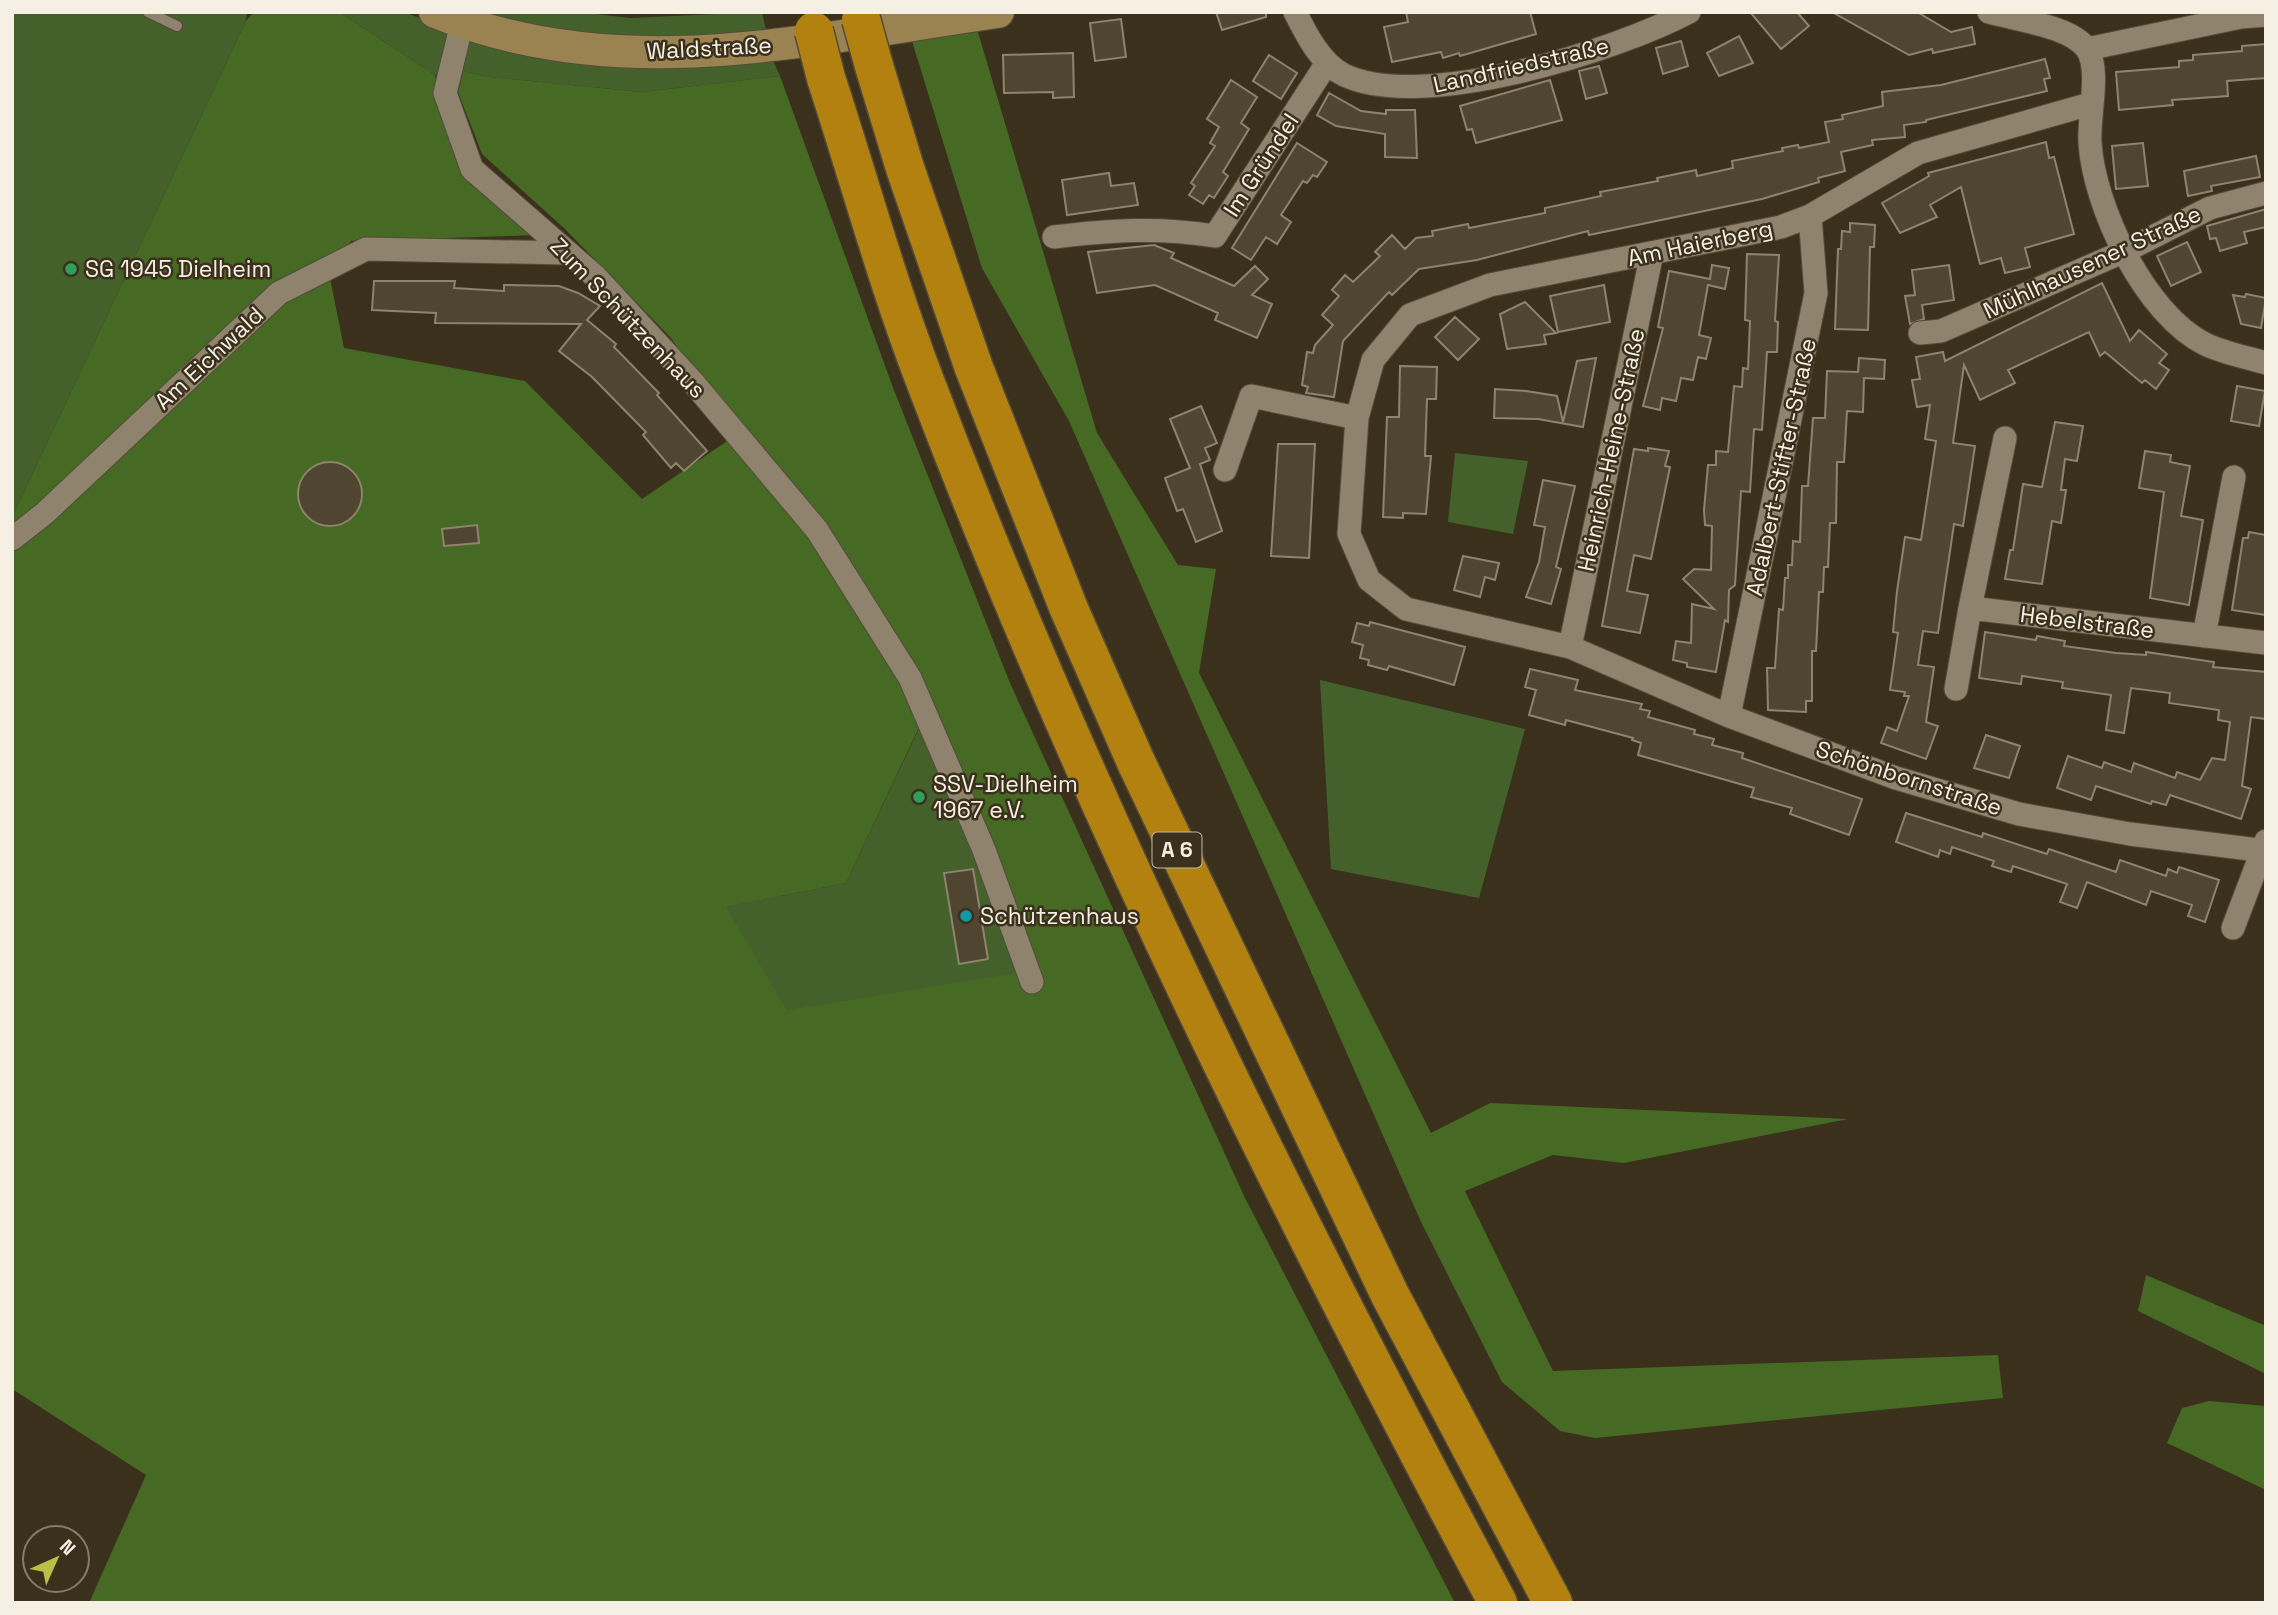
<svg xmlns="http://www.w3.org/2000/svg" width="2278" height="1615" font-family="'Space Grotesk',sans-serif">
<rect width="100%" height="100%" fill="#3a301c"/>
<!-- green -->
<path fill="#44612b" d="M12 12H247L246 21 12 517Z
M339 12H404L492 46 627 63 690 67 772 58 780 76 642 92 489 77 463 71 435 75Z
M462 12H578L630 18 762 12 766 30 718 37 609 44Z
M1455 453 1528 461 1513 534 1448 522Z
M1320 680 1525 729 1479 898 1331 869Z
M922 722 1029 972 787 1011 725 907 846 883Z"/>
<!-- forest -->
<path fill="#466924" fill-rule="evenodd" d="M254 12H339L435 75 448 136 470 184 538 235 351 241 329 273 344 348 525 381 642 499 736 435 671 338 565 229 482 154 458 92 463 71 489 77 642 92 780 76 892 385 1010 683 1245 1198 1455 1603H89L146 1475 12 1389V517L246 21ZM921 723 1029 971 787 1010 726 907 846 883Z
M903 12H972L1097 433 1178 565 1216 569 1199 673 1431 1133 1490 1103 1848 1119 1624 1163 1553 1155 1465 1191 1553 1371 1998 1355 2003 1398 1595 1438 1560 1431 1502 1382 1421 1222 1069 421 982 268Z
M2146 1275 2266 1326V1374L2138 1311Z
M2209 1401 2266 1406V1490L2167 1443 2182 1408Z"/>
<!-- building -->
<path fill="#504531" stroke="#8e836c" stroke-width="2" d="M1216 12H1266V17L1222 30Z
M1406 12H1530L1536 34 1460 56 1459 53 1443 58 1441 52 1392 62 1384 27 1408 22Z
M1750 12H1797L1809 26 1781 49Z
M1832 12H1917L1951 32 1972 27 1975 44 1933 53 1932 49 1909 55Z
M1121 19 1126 57 1095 61 1090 23Z
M1739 36 1753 63 1719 76 1707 53Z
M1681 41 1688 66 1663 74 1656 48Z
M2266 44V78L2227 81 2228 96 2172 100 2173 105 2119 110 2116 72 2179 67V61L2193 60V55L2242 51V46Z
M1073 53 1074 97 1053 98V92L1004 93 1003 55Z
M1269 55 1297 73 1281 99 1253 81Z
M2045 59 2050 78 2044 79 2047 91 1926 120V122L1904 125 1905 137 1872 140 1873 145 1841 152 1845 171 1818 178 1819 182 1762 199 1589 235 1588 231 1477 260 1419 269 1392 295 1389 292 1343 341 1334 397 1306 393 1308 387 1302 385 1307 352 1313 353 1315 345 1333 325 1322 315 1339 296 1332 290 1345 275 1353 282 1380 256 1375 252 1392 235 1405 249 1416 238 1433 236 1432 231 1468 224 1469 228 1545 213V208L1601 196 1600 192 1658 181 1657 178 1696 170 1697 176 1733 168 1732 161 1783 151 1782 148 1798 145 1799 148 1829 142 1825 122 1843 119 1842 115 1883 106 1882 92 1941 85Z
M1599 66 1607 93 1586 99 1579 71Z
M1231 80 1257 97 1241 123 1249 129 1223 172 1228 176 1214 198 1209 195 1203 204 1189 195 1195 186 1191 183 1215 146 1210 143 1219 127 1207 119Z
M1550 80 1562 120 1476 143 1472 129 1467 130 1460 106Z
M1329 93 1361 111 1386 114V110H1415L1417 158 1385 157V134L1336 126 1317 115Z
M2046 142 2049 158 2054 157 2074 234 2025 248 2030 267 2005 273 2001 258 1980 264 1961 187 1930 205 1937 217 1900 233 1882 203 1929 176 1928 173Z
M1297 143 1327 162 1317 177 1313 175 1307 183 1303 181 1281 215 1291 222 1277 244 1266 237 1251 260 1232 248Z
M2143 143 2148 186 2116 189 2112 146Z
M2256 156 2260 177 2211 186 2212 191 2188 196 2184 171Z
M1109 173 1111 186 1134 183 1138 205 1067 215 1062 180Z
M2266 209V227L2244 232 2247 243 2220 251 2216 238 2210 239 2207 226Z
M1850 223 1875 225 1874 247H1870L1868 330 1835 329 1838 249H1841L1842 231 1850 232Z
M2187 242 2201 272 2171 286 2157 256Z
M1154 245 1174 253 1171 258 1234 286 1255 266 1268 279 1252 295 1272 304 1257 338 1215 320 1218 313 1155 285 1097 293 1088 252Z
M1747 254 1779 255 1775 321 1778 322 1777 352H1767L1762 430 1754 429 1750 492 1741 491 1735 585 1729 590 1728 622 1725 620 1716 672 1687 667V663L1673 660 1676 641 1691 643 1692 604 1714 609 1683 579 1694 569 1711 570 1712 526 1705 525 1704 510 1708 465H1716V451L1728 452 1734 386 1742 387 1743 368 1748 369 1750 321 1745 320Z
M1712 265 1729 268 1725 289 1708 285 1699 335 1711 338 1706 359 1698 357 1693 380 1681 378 1676 401 1662 398 1660 410 1643 406 1663 328 1658 327 1669 271 1710 279Z
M1949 265 1954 300 1922 305 1924 319 1910 324 1905 296 1915 295 1912 270Z
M374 281H455L454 288 504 291V285L559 286 578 293 600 306 587 320 616 344 614 347 659 393 657 395 707 451 684 471 676 463 671 468 643 435 646 432 592 377 559 351 581 324 435 323 436 313 372 310Z
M2102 283 2130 341 2139 330 2167 354 2159 363 2169 370 2156 389 2145 380 2142 383 2105 352 2100 356 2089 332 2008 370 2015 383 1980 400 1964 365 1953 443 1975 446 1963 526 1954 524 1938 633 1923 631 1918 665 1934 667 1926 722 1938 726 1926 759 1881 743 1887 727 1897 731 1909 696H1904L1905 692 1890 690 1898 633 1893 632 1897 591 1905 537 1921 540 1936 441 1925 439 1930 405 1917 407 1912 380 1920 379 1916 357 1943 352 1945 361Z
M1604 285 1610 322 1558 332 1550 296Z
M2246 294 2266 298 2261 328 2241 324 2233 295 2245 297Z
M1525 302 1556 333 1544 335 1546 344 1507 349 1500 314Z
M1455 317 1479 339 1458 360 1435 337Z
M1596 358 1583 427 1538 419 1494 418 1495 389 1526 391 1557 396 1563 422 1577 361Z
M1859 358 1885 360 1884 379 1864 378 1863 412 1847 411 1844 462H1837L1836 523H1830L1828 567H1824L1823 592H1819L1816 651H1812V701H1806V712L1768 710 1767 668H1775L1779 609 1783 610 1785 578H1788V565H1792L1793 541 1800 542 1802 486H1808L1813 418H1825L1827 371 1858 372Z
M1400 366 1437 367 1436 399H1427L1425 456H1431L1426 514 1403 513V518L1383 517 1387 417H1399Z
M2237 386 2265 391 2259 426 2231 421Z
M1201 406 1217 443 1205 448 1210 460 1200 464 1222 531 1196 542 1183 509 1177 511 1165 478 1190 468 1170 419Z
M2055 422 2083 426 2077 461 2065 459 2061 490H2066L2061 523 2052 521 2042 584 2005 579 2010 550H2013L2023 484 2042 487Z
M1278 444H1315L1309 558 1271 556Z
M1648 448 1669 451 1665 466 1670 467 1651 559 1634 555 1627 591 1648 595 1640 633 1602 626 1634 449 1648 451Z
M2145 451 2171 455 2170 462 2190 466 2181 516 2203 520 2189 605 2150 598 2164 492 2139 488Z
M298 494a32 32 0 1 1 64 0a32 32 0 1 1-64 0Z
M1543 480 1575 486 1556 567 1561 569 1551 604 1526 597 1539 562 1545 527 1534 525Z
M477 525 479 543 444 546 442 529Z
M2249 532 2266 535V615L2232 610 2243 538H2248Z
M1463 556 1499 563 1495 580 1485 577 1480 597 1454 590Z
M1370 622 1465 647 1454 685 1389 666 1387 670 1368 665 1369 660 1360 658 1363 645 1352 642 1357 623 1369 626Z
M1985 632 2036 640 2037 636 2065 641 2064 646 2116 653 2146 655V652L2214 662 2213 667 2266 672V719L2251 717 2242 786 2251 789 2241 819 2170 795 2166 805 2152 801 2151 804 2096 786 2091 800 2057 788 2068 756 2102 768 2104 762 2131 772 2134 763 2175 778 2177 772 2200 780 2212 758 2225 760 2230 722 2218 720 2219 710 2169 703 2170 693 2131 688 2124 733 2106 730 2111 695 2062 688 2063 682 2022 676 2021 684 1979 678Z
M1530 669 1578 680 1575 690 1642 704 1640 709 1650 711 1648 717 1695 730 1694 734 1714 739 1712 745 1743 753 1742 758 1862 799 1849 835 1790 814 1792 808 1751 797 1754 788 1638 755 1641 743 1632 740 1633 738 1566 720 1565 725 1529 715 1536 690 1525 687Z
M1986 735 2020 746 2009 778 1974 768Z
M1906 813 1982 837 1983 833 2047 854 2049 849 2116 872 2120 860 2166 876 2168 869 2177 873 2179 867 2219 880 2205 922 2188 916 2192 905 2151 891 2146 905 2087 882 2077 908 2060 902 2067 884 2013 866 2011 872 1992 866 1994 861 1952 847 1950 854 1940 850 1938 857 1896 842Z
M973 869 988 959 959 964 944 873Z"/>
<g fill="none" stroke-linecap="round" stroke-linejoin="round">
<!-- lane casing -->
<g stroke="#544c3a" stroke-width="13">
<path id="lane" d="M148 12 177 26"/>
</g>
<!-- street casing -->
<g stroke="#544c3a" stroke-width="25">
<path id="street" d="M1295 12C1306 34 1321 64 1344 75 1422 112 1615 51 1689 12
M1989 12C2016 20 2071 26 2087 49 2101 70 2088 117 2090 143 2094 207 2145 314 2205 344 2223 353 2246 357 2266 363
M462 23 445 93 472 169 596 277 691 380 817 530 910 678 984 850 1032 982
M2087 49 2241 17 2266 15
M2090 104 1918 153 1810 216 1781 227 1490 285 1410 315 1373 360 1357 418 1349 534 1369 580 1406 609 1570 647 1729 716 1896 778 2019 814 2130 834 2266 851
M1054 237C1111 230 1158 227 1215 236L1327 63
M1920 333 1941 331 2125 251 2210 208 2266 193
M1225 470 1251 396 1357 418
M12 539 45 513 279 293 366 249 566 253
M1970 608 2005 438
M2204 636 2234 477
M1570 647 1652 253
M1956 689 1970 608 2266 643
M1729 716 1816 293 1810 216
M2233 928 2266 841"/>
</g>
<!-- secondary casing -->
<g stroke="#544c3a" stroke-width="34">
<path id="secondary" d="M435 12C621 87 808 39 998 12"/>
</g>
<!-- highway casing -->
<g stroke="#544c3a" stroke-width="41">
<path id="highway" d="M874 66 905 168 974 368 1069 609 1136 762 1390 1295 1553 1603
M826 78C859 179 887 282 925 381 1085 802 1286 1206 1498 1603"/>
</g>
<!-- lane -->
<use href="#lane" stroke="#8f836d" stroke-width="10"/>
<!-- street -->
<use href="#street" stroke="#8f836d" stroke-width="23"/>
<!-- secondary -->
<use href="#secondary" stroke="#9a8251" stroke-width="32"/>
<!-- highway -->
<use href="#highway" stroke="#b3810f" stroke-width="38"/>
<!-- highway-bridge casing -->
<g stroke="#544c3a" stroke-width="41" stroke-linecap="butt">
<path id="highway-bridge" d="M861 19 874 66
M814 31 826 78"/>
</g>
<!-- highway-bridge -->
<use href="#highway-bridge" stroke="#b3810f" stroke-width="38"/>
</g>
<!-- markers -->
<g fill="#2e9e5b" stroke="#3a301c" stroke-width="2.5">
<circle cx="71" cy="269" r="7"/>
<circle cx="919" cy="797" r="7"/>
</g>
<circle fill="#0f9aa8" stroke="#3a301c" stroke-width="2.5" cx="966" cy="916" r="7"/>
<g text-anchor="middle" stroke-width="5" stroke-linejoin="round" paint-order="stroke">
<!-- shield labels -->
<rect fill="#3a301c" stroke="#beb6a7" stroke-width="2" x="1152.5" y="832.5" width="49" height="35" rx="5"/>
<g font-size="21" font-weight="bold" fill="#f6efe3">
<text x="1177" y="857">A 6</text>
</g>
<!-- street labels -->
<g font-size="23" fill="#f6efe3" stroke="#3a301c">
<text transform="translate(709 48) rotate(-3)" y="8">Waldstraße</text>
<text transform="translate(1521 65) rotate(-13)" y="8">Landfriedstraße</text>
<text transform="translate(1261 165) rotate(-57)" y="8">Im Gründel</text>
<text transform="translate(1700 243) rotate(-12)" y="8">Am Haierberg</text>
<text transform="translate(2092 262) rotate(-25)" y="8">Mühlhausener Straße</text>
<text transform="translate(628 318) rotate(46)" y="8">Zum Schützenhaus</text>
<text transform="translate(209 358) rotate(-43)" y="8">Am Eichwald</text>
<text transform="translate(1611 450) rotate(-78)" y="8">Heinrich-Heine-Straße</text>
<text transform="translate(1781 467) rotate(-78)" y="8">Adalbert-Stifter-Straße</text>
<text transform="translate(2087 622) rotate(7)" y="8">Hebelstraße</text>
<text transform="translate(1909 778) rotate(18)" y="8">Schönbornstraße</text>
</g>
<!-- poi labels -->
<g font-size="23" fill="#f6efe3" stroke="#3a301c" text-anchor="start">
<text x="85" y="277">SG 1945 Dielheim</text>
<text x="933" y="792">SSV-Dielheim<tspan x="933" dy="26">1967 e.V.</tspan></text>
<text x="980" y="924">Schützenhaus</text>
</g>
</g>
<!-- border -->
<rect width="2278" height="1615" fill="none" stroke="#f6efe3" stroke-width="28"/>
<!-- north arrow -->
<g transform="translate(56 1559) rotate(45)"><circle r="33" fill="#3a301c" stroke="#857c6c" stroke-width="2"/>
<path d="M0-5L12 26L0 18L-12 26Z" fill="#b9c046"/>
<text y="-10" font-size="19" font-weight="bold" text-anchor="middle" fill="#f6efe3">N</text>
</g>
</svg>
